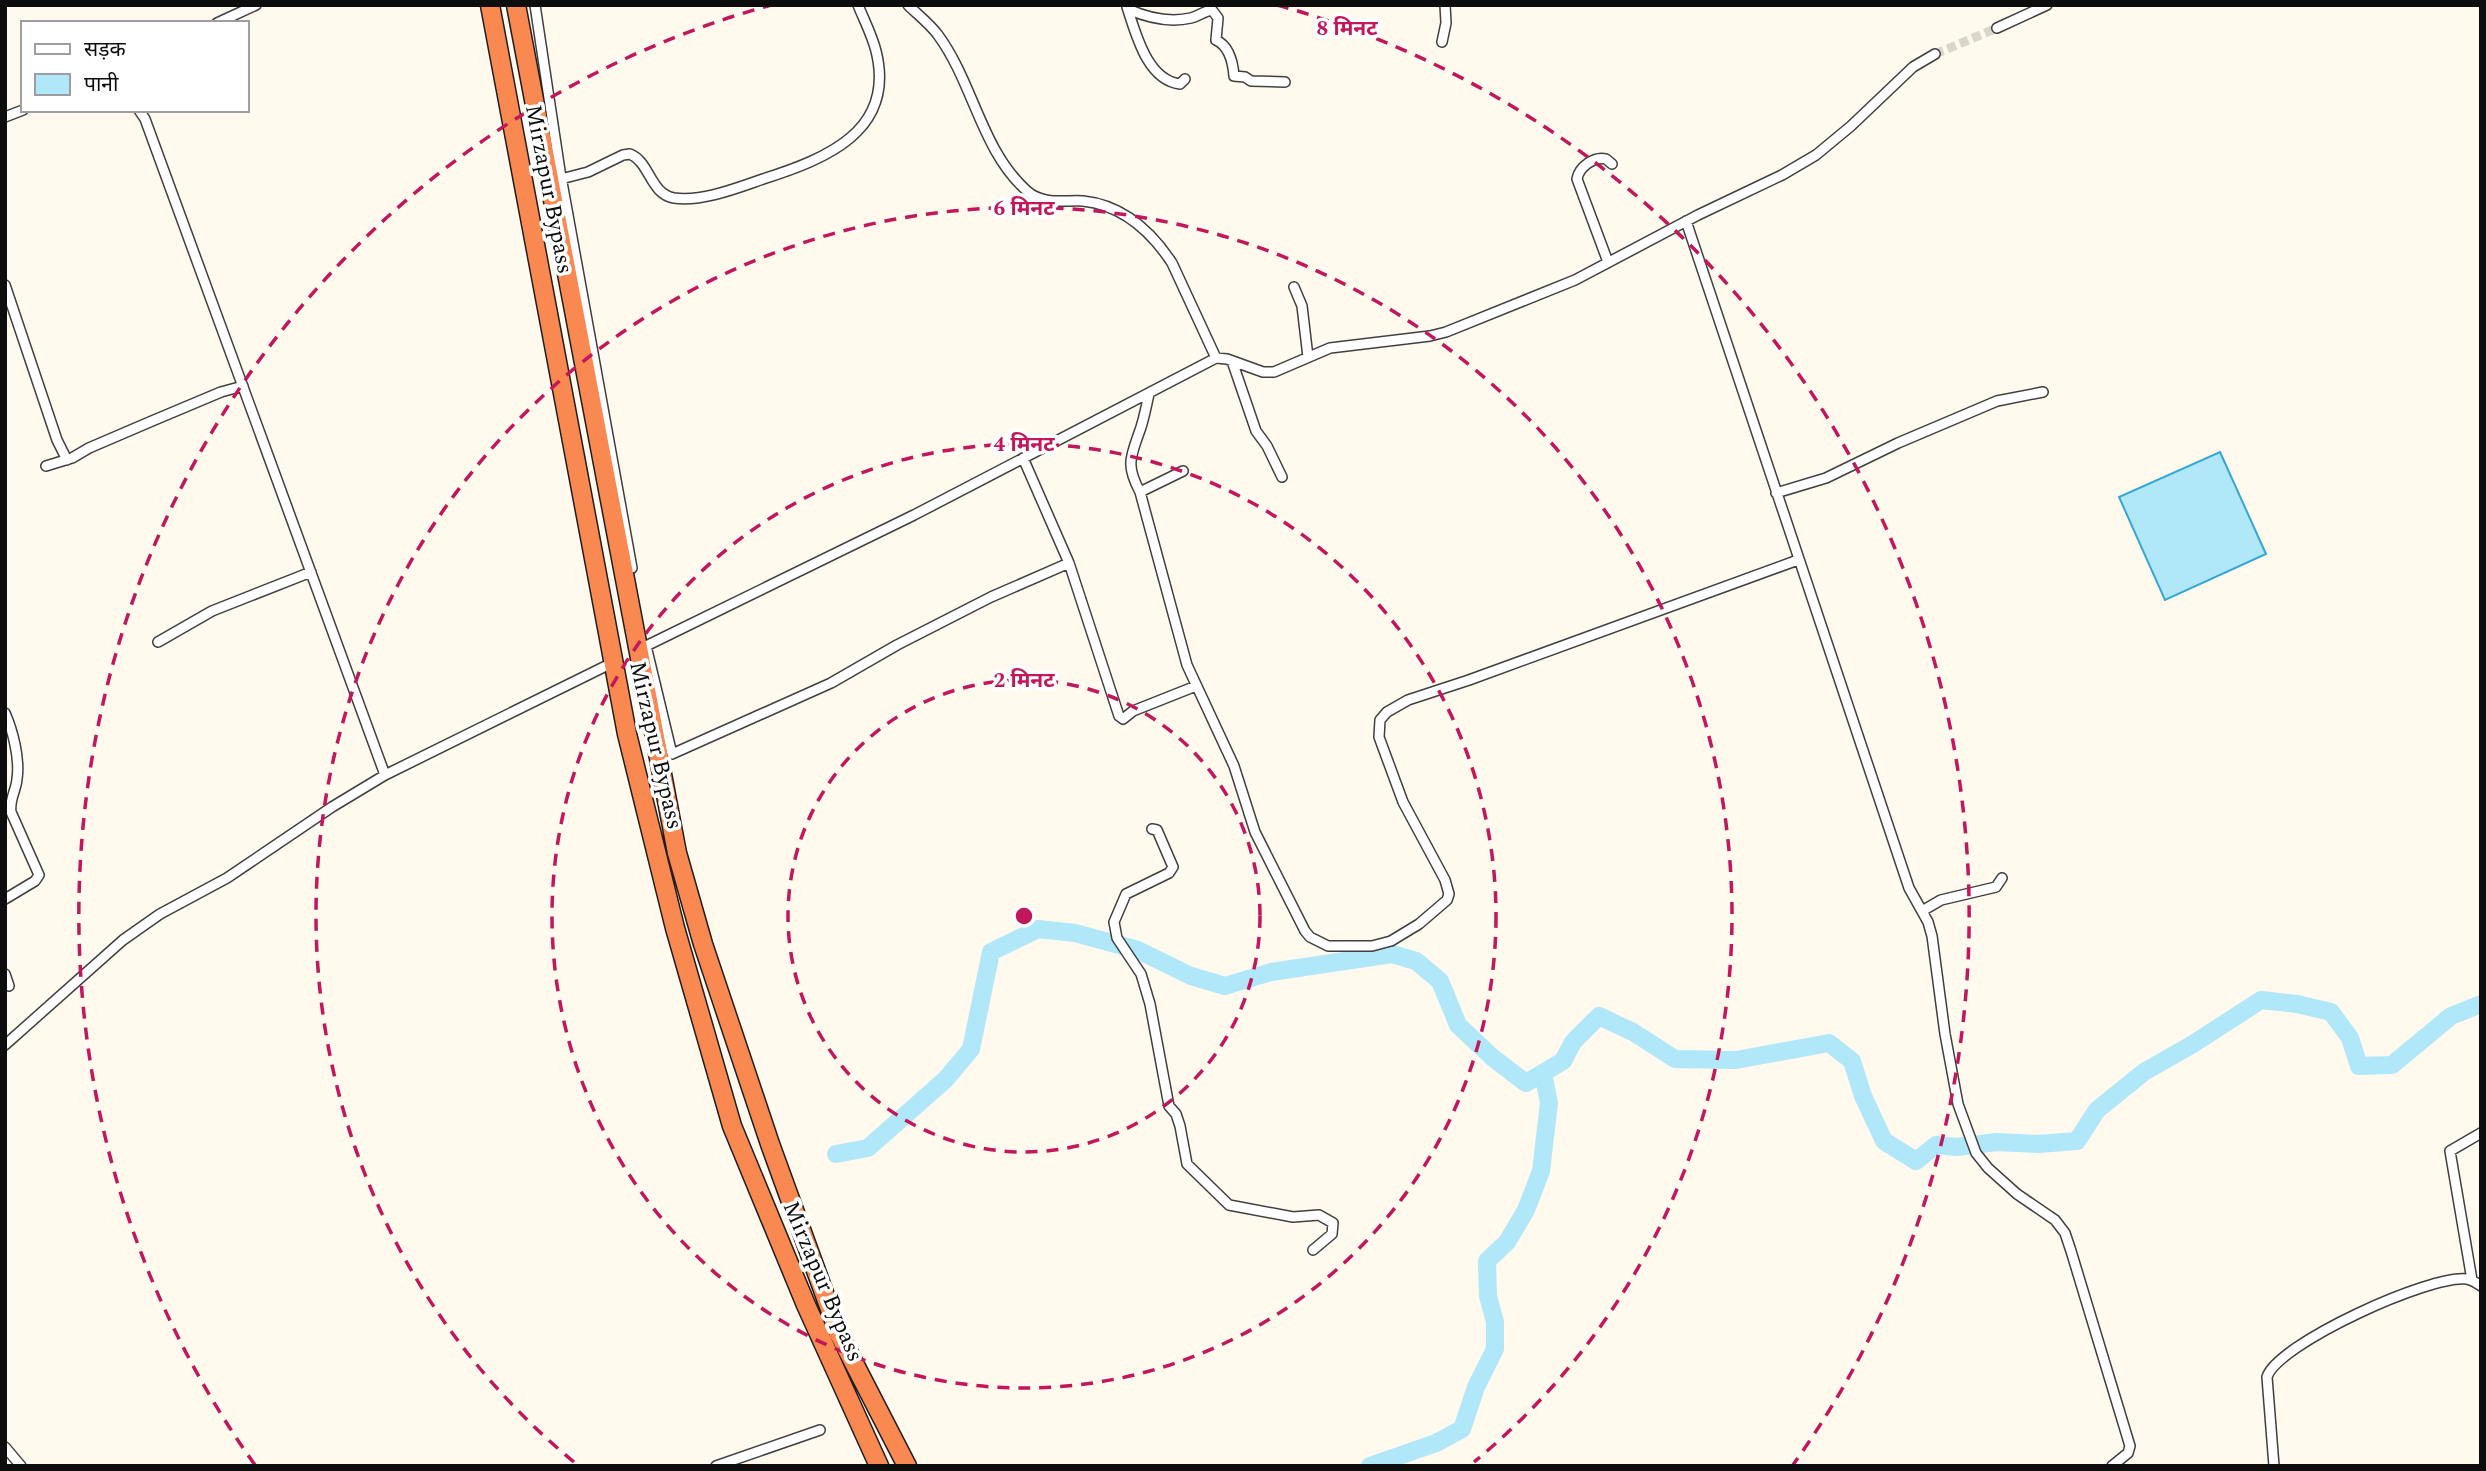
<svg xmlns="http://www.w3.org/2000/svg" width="2486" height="1471" font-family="Spectral,'Noto Sans Devanagari',serif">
<rect width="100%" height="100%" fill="#fff9ee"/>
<!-- water -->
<path fill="#b0e7f9" stroke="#34a8d3" stroke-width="2" d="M2220 452 2266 554 2165 600 2119 497Z"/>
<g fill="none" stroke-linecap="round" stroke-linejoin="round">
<!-- river -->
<path stroke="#b0e7f9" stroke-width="18" d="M836 1154 868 1148 946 1079 971 1049 991 952 1038 929 1075 933 1138 950 1191 976 1225 986 1271 972 1392 954 1416 961 1440 981 1458 1025 1492 1057 1526 1083 1563 1061 1573 1042 1599 1016 1633 1032 1675 1059 1736 1060 1829 1043 1852 1061 1863 1096 1884 1141 1916 1161 1936 1145 1957 1147 1996 1142 2038 1144 2077 1141 2097 1110 2144 1072 2193 1044 2261 1000 2297 1004 2331 1012 2350 1038 2359 1066 2392 1065 2451 1016 2481 1004
M1370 1466 1436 1443 1462 1429 1476 1387 1495 1349V1322L1488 1296 1487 1261 1507 1242 1526 1210 1541 1171 1549 1103 1543 1073"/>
<!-- street-tunnel -->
<path stroke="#dbd6cc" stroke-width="9" stroke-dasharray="9 4.5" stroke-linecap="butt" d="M1935 54 1997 28"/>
<!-- street casing -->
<g stroke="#404040" stroke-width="12">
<path id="street" d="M535 5 560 171 632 568
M908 5C918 15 930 24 938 35 974 84 981 150 1027 191 1043 205 1064 200 1083 201 1122 205 1151 231 1172 263L1216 358
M1127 7C1136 34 1147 80 1180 84L1185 79
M1128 9C1148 18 1169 23 1191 18 1199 16 1204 11 1212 10L1218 18 1216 40C1229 46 1233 63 1234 76L1245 77 1251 81 1285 82
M217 23 256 5
M1997 28 2047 5
M1442 42 1446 23 1445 5
M139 110 145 119 385 775
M5 117 23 110
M561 179 588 172 623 155 630 154C650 162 650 194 674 198 702 202 737 188 763 179 826 159 896 131 876 51 872 35 864 20 858 5
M1686 221 1909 888 1928 922 1932 936 1945 1034 1958 1104 1976 1153 1988 1168 2017 1194 2055 1220 2065 1233 2071 1251 2130 1446 2128 1453 2112 1466
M1608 262 1577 179C1579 167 1594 156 1606 159L1612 164
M5 285 57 440 67 460
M1294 287 1302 306 1308 357
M1232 361 1256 431 1267 446 1282 477
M1149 394C1146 407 1144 420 1139 433 1130 458 1126 466 1140 492L1187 665 1234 766 1255 832 1305 931 1310 937 1328 946H1372L1391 941 1419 924 1447 900 1449 894 1445 880 1403 802 1379 737 1380 720 1387 712 1408 700 1469 680 1798 560
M1023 458 1069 563 1119 716 1123 719 1133 711 1196 686
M46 466 72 458 89 448 152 421 221 392 243 386
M1140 492 1183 471
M1776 493 1826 478 1898 443 1997 401 2043 392
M158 642 212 611 311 572
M646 646 914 515 1216 358 1227 359 1263 372H1274L1330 348 1430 336 1446 332 1575 280 1698 215 1782 175 1816 155 1851 126 1913 67 1935 54
M647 650 672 754 831 683 897 645 991 597 1069 563
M5 713C13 731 20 759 17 779 16 791 9 800 11 812L39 875 35 881 5 899
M1152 829 1157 830 1173 867 1169 873 1126 894 1114 922 1117 938 1141 974 1150 1004 1169 1106 1176 1114 1180 1126 1187 1164 1229 1205 1293 1217 1319 1215 1333 1223 1332 1234 1313 1250
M1922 911 1941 900 1996 887 2002 878
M5 974 9 986
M5 1045 123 940 160 914 227 878 332 807 385 775 614 662
M2472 1280 2450 1151 2481 1133
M5 1447 21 1466
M716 1466 820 1430
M2274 1466 2267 1377C2277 1344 2431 1274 2467 1279 2472 1280 2477 1283 2481 1286"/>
</g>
<!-- highway casing -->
<g stroke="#1e1e1e" stroke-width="21">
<path id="highway" d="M490 5 627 734 675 928 732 1126 806 1305 879 1466
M516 5 677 853 703 944 770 1144 839 1334 907 1466"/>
</g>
<!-- street -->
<use href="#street" stroke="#fff" stroke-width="9"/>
<!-- highway -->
<use href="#highway" stroke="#fa8951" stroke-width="18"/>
</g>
<!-- distance rings -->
<g fill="none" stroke="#c2185b" stroke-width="3.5" stroke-dasharray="12 9">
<circle cx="1024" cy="916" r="236"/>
<circle cx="1024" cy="916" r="472"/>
<path d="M574 1462A708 708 0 1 1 1474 1462"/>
<path d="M255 1465A945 945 0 0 1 771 5M1277 5A945 945 0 0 1 1793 1465"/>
</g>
<g text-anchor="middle" stroke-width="7" stroke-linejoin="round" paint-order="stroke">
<!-- street labels -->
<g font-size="23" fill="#0d0d0d" stroke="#fff">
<text transform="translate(550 189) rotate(79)" y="8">Mirzapur Bypass</text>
<text transform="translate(657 745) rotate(77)" y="8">Mirzapur Bypass</text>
<text transform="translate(824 1281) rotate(67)" y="8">Mirzapur Bypass</text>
</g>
</g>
<circle cx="1024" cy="916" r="10" fill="#c2185b" stroke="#fff" stroke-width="3.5"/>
<g font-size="21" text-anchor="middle" font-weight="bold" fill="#c2185b" stroke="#fff" stroke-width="7" stroke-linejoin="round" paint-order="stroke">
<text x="1347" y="35">8 मिनट</text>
<text x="1024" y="215">6 मिनट</text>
<text x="1024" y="451">4 मिनट</text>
<text x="1024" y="687">2 मिनट</text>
</g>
<!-- border -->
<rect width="2486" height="1471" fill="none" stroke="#0d0d0d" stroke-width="14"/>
<!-- legend -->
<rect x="21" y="21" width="228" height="91" fill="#ffffff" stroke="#9e9e9e" stroke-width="2"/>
<rect x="35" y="44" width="35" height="10" fill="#ffffff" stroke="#9e9e9e" stroke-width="2"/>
<text x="84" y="56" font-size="21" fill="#0d0d0d">सड़क</text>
<rect x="35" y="74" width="35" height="21" fill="#b0e7f9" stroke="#9e9e9e" stroke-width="2"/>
<text x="84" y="91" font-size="21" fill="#0d0d0d">पानी</text>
</svg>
